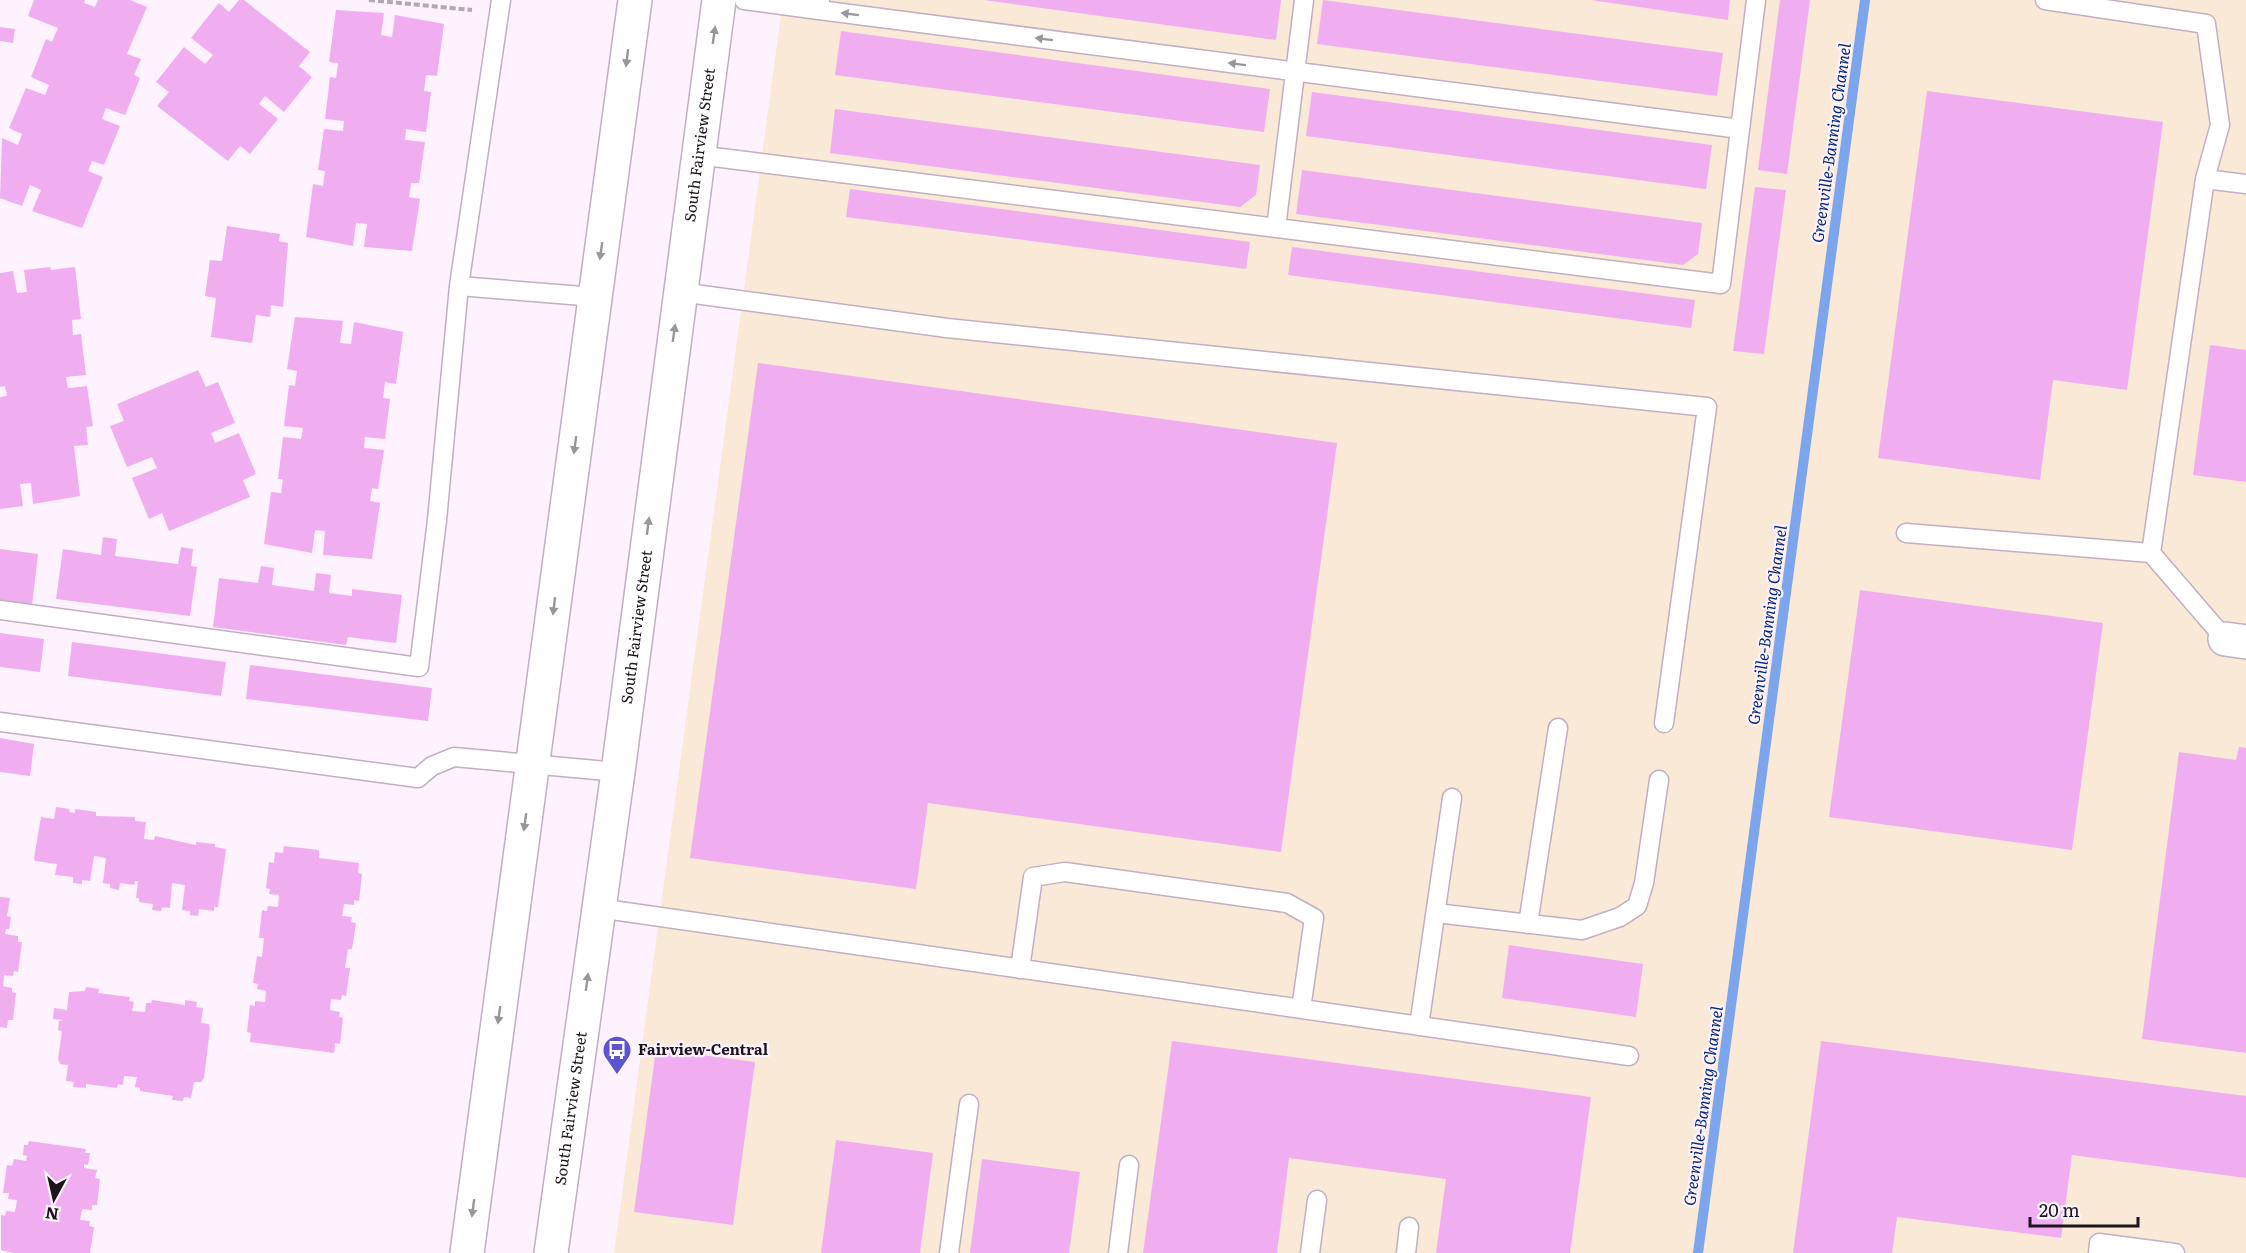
<svg xmlns="http://www.w3.org/2000/svg" width="2246" height="1253" font-family="Literata,serif">
<rect width="100%" height="100%" fill="#fef2fe"/>
<!-- commercial -->
<path fill="#fae9d7" d="M783 0H2246V1253H614Z"/>
<g fill="none" stroke-linecap="round" stroke-linejoin="round">
<!-- stream -->
<path stroke="#7ca5ee" stroke-width="10" d="M1698 1253 1865 0"/>
</g>
<!-- building -->
<path fill="#f0aef1" d="M34 0H85L84 3 95 7 98 0H130L147 7 127 54 141 59 134 75 140 78 125 115 106 108 102 119 120 126 104 165 92 161 88 171 103 177 82 228 32 211 41 190 30 185 22 206 0 198 2 138 18 145 22 134 9 128 26 88 45 95 49 85 31 77 46 39 52 42 58 28 28 16Z
M239 0H244L310 52 299 66 312 77 284 112 265 96 259 104 278 119 250 154 240 146 228 161 157 106 169 92 156 82 184 47 205 64 213 55 191 38 219 3 229 12Z
M984 0H1281L1276 40Z
M1323 0 1723 53 1717 96 1317 44Z
M1591 0H1730L1728 20Z
M1780 0H1810L1787 174 1758 170Z
M336 10 384 13 381 35 392 37 395 15 444 24 437 76 426 75 424 91 431 92 426 132 406 129 405 140 425 142 419 183H411L409 197 420 199 412 251 364 247 367 224 356 223 353 246 306 237 313 184 323 186 325 171 318 170 324 129 343 131 344 121 325 119 330 77 336 78 338 63 329 62Z
M0 27 15 29 13 43 0 41Z
M841 31 1270 89 1264 132 835 75Z
M1927 91 2163 122 2127 390 2053 380 2040 480 1878 458Z
M1312 92 1712 145 1706 189 1306 136Z
M835 109 1260 165 1256 195 1240 207 830 153Z
M1302 170 1702 223 1698 254 1683 265 1296 214Z
M1755 187 1786 190 1764 354 1733 351Z
M850 189 1250 242 1246 269 846 217Z
M227 226 280 234 279 241 288 243 283 307 271 305 270 317 256 315 252 343 211 337 216 298 205 296 210 260 222 261Z
M1292 247 1695 300 1691 328 1288 275Z
M50 267 51 270 75 267 81 319 72 320 73 335 81 334 86 375 66 377 68 388 87 386 93 426 86 427 88 445 74 446 80 496 33 504 31 483 20 484 23 506 0 509V397L7 396 5 386 0 387V273L13 271 17 293 27 292 24 270Z
M295 317 343 321 340 343 351 344 354 322 403 332 396 384 385 382 383 398 390 399 385 439 365 437 364 448 384 450 378 489 372 488 370 501 380 503 372 559 323 555 325 531 315 530 312 553 264 544 271 492 281 493 283 479H278L283 437 301 439 303 428 284 426 289 385 295 386 297 371 287 369Z
M2210 345 2246 350V482L2193 475Z
M758 363 1337 443 1281 852 928 803 916 889 690 858Z
M198 370 206 387 218 382 235 423 211 433 215 443 239 433 256 474 243 480 250 497 169 531 162 513 149 519 132 478 157 468 152 457 127 467 110 426 124 421 117 404Z
M103 537 117 539 115 556 178 564 181 547 193 549 191 566 197 567 190 616 56 599 63 549 101 555Z
M0 549 38 554 32 605 0 601Z
M261 566 274 568 272 585 314 591 316 573 331 575 329 593 352 596V589L402 595 396 643 348 637 346 645 213 627 219 578 258 583Z
M1860 590 2103 623 2072 850 1829 817Z
M0 633 44 639 40 672 0 667Z
M72 642 226 662 221 696 68 676Z
M250 665 432 688 428 721 246 699Z
M0 738 34 744 30 776 0 772Z
M2239 747 2246 748V1053L2142 1039 2179 752 2236 760Z
M56 807 70 809 69 812 75 813V809L96 812V816L135 817V821L146 822 144 839 154 840 155 836 196 845V842L215 844V847L226 849 218 907H214V911L199 909 198 916 190 915V911L182 910 185 885 172 883 170 908 162 907 161 911 152 910 153 904 139 902V898H136L138 881H135L134 885 120 883 119 890 110 888V884L103 883 106 858 94 856 90 881 82 880V884L73 883V877L55 875 57 864 35 861 34 858 41 817 54 819Z
M284 846 319 850V858L359 863 358 873 362 874 359 901 354 900V905L344 904 342 916 352 917 351 922 356 923 352 949H348L345 968H350L346 996 342 995 341 1000 331 999 330 1010 340 1012 339 1017 343 1018 340 1044 335 1043 334 1053 250 1042 251 1033 247 1032 250 1005 255 1006V1001L265 1002 266 991 257 989 258 984 253 983 257 956 262 957 264 938H259L262 910 267 911 268 906 278 907 279 895 269 894 270 889 266 888 269 862 274 863 275 852 283 853Z
M0 897 10 898 7 916 11 917 9 929H6L5 934 18 936V942H22L18 972 14 971 13 976 4 975 3 986 12 988V992L16 993 13 1020H8L7 1028 0 1027Z
M1509 945 1643 964 1636 1017 1502 998Z
M86 987 99 989 98 993 130 997 129 1001 134 1002 132 1011 145 1012 146 1003H151L152 1000 185 1005V1000L197 1002 196 1007 203 1008 201 1023 209 1024 210 1029 204 1078 201 1082H194L191 1098 184 1097 183 1101 172 1100 173 1096 140 1091V1088L135 1087 137 1077 124 1076 123 1085 118 1084 117 1088 86 1084V1088L73 1087 74 1082 66 1081 68 1065 60 1064 58 1059 62 1031 58 1030 59 1021 64 1020 53 1019 54 1008 67 1010 69 992 85 991Z
M1172 1041 1591 1097 1570 1253H1436L1446 1179 1289 1158 1277 1253H1143Z
M1821 1041 2246 1096V1178L2072 1155 2061 1238 1897 1217 1892 1253H1793Z
M656 1049 755 1062 733 1225 634 1212Z
M836 1140 933 1153 920 1253H821Z
M29 1141 86 1149 85 1153H90L88 1165 84 1164V1168L97 1170 95 1178 100 1179 97 1205H92V1210L82 1209 80 1220 90 1221 89 1226 94 1227 90 1253H13L1 1250V1215L5 1216 6 1211 15 1212 17 1200 8 1199 9 1193H3L7 1165 12 1166 14 1159 26 1161 27 1156 23 1155 24 1145H28Z
M982 1159 1080 1172 1069 1253H970Z"/>
<g fill="none" stroke-linecap="round" stroke-linejoin="round">
<!-- lane casing -->
<g stroke="#c2afc2" stroke-width="21">
<path id="lane" d="M744 0 819 10 820 0
M2045 0 2206 24 2220 125 2205 179 2246 184
M819 10 1740 129
M698 155 1721 284 1756 0
M2205 179 2151 553 2225 639
M1276 228 1304 0
M459 286 595 297
M680 292 947 328 1707 407 1664 723
M1906 533 2151 553
M0 610 419 667 437 520 459 286 501 0
M0 722 418 778 432 766 454 757 618 772
M598 908 1629 1056
M1436 913 1582 930 1620 917 1637 906 1644 883 1659 780
M1528 924 1558 728
M1020 969 1033 877 1065 872 1287 903 1314 918 1301 1009
M1419 1026 1452 798
M949 1253 969 1104
M1118 1253 1129 1165
M1310 1253 1317 1200
M1406 1253 1409 1227
M2098 1253 2099 1243 2175 1253"/>
</g>
<!-- street casing -->
<g stroke="#c2afc2" stroke-width="36">
<path id="street" d="M2225 639 2246 642"/>
</g>
<!-- secondary casing -->
<g stroke="#c2afc2" stroke-width="36">
<g id="secondary">
<path d="M467 1253 635 0"/>
<path id="s1" d="M551 1253 618 772 719 0"/>
</g>
</g>
<!-- path -->
<path stroke="#b2a8b2" stroke-width="4" stroke-dasharray="6 3" stroke-linecap="butt" d="M369 0 472 10"/>
<!-- lane -->
<use href="#lane" stroke="#fff" stroke-width="18"/>
<!-- street -->
<use href="#street" stroke="#fff" stroke-width="33"/>
<!-- secondary -->
<use href="#secondary" stroke="#fff" stroke-width="33"/>
</g>
<!-- one-way arrows -->
<defs><path id="oneway-solid" d="M-6-.8H1V-3.2L6.5 0L1 3.2V.8H-6Z" transform="scale(1.5)"/></defs>
<g fill="#999699">
<use href="#oneway-solid" transform="translate(850 14) rotate(-173)"/>
<use href="#oneway-solid" transform="translate(714 35) rotate(-82)"/>
<use href="#oneway-solid" transform="translate(1044 39) rotate(-173)"/>
<use href="#oneway-solid" transform="translate(627 58) rotate(97)"/>
<use href="#oneway-solid" transform="translate(1237 64) rotate(-173)"/>
<use href="#oneway-solid" transform="translate(601 251) rotate(98)"/>
<use href="#oneway-solid" transform="translate(674 333) rotate(-82)"/>
<use href="#oneway-solid" transform="translate(575 445) rotate(98)"/>
<use href="#oneway-solid" transform="translate(648 526) rotate(-83)"/>
<use href="#oneway-solid" transform="translate(554 606) rotate(97)"/>
<use href="#oneway-solid" transform="translate(525 822) rotate(98)"/>
<use href="#oneway-solid" transform="translate(587 982) rotate(-82)"/>
<use href="#oneway-solid" transform="translate(499 1015) rotate(98)"/>
<use href="#oneway-solid" transform="translate(473 1208) rotate(98)"/>
</g>
<!-- icons -->
<defs>
<g id="bus-pin" transform="scale(1.5)"><path d="M0 17L-7.5 6A9.5 9.5 0 1 1 7.5 6Z" fill="#5b56ce" stroke="#fef2fe"/><path d="M-5-6H5V4H4V6H2V4H-2V6H-4V4H-5ZM-3.5-4V0h7V-4ZM-3.5 1.2v1.5H-2V1.2ZM2 1.2v1.5H3.5V1.2Z" fill="#fff"/></g>
</defs>
<g fill-rule="evenodd">
<use href="#bus-pin" x="617" y="1050"/>
</g>
<g text-anchor="middle" stroke-width="4.5" stroke-linejoin="round" paint-order="stroke">
<!-- street labels -->
<g font-size="15" fill="#1c151c" stroke="#fef2fe">
<text dy="5" stroke="none"><textPath href="#s1" startOffset="1118">South Fairview Street</textPath></text>
<text dy="5" stroke="none"><textPath href="#s1" startOffset="632">South Fairview Street</textPath></text>
<text dy="5" stroke="none"><textPath href="#s1" startOffset="146">South Fairview Street</textPath></text>
</g>
<!-- poi labels -->
<g font-size="15" font-weight="bold" fill="#1c151c" stroke="#fef2fe" text-anchor="start">
<text x="638" y="1055">Fairview-Central</text>
</g>
<!-- water labels -->
<g font-size="16" font-style="italic" fill="#00297b" stroke="#fef2fe">
<text transform="translate(1831 143) rotate(-82)" y="6">Greenville-Banning Channel</text>
<text transform="translate(1767 625) rotate(-82)" y="6">Greenville-Banning Channel</text>
<text transform="translate(1703 1106) rotate(-82)" y="6">Greenville-Banning Channel</text>
</g>
</g>
<!-- north arrow -->
<g transform="translate(54 1199) rotate(188)" stroke="#fef2fe" stroke-width="4.5" paint-order="stroke">
<path d="M0-4.5L10 22L0 15L-10 22Z" fill="#1c151c"/>
<text y="-9" font-size="16" font-weight="bold" text-anchor="middle" fill="#1c151c">N</text>
</g>
<!-- scale -->
<path d="M2030 1217v9h108v-9" fill="none" stroke="#1c151c" stroke-width="3"/>
<text x="2039" y="1217" font-size="18" fill="#1c151c" stroke="#fef2fe" stroke-width="4.5" paint-order="stroke">20 m</text>
</svg>
